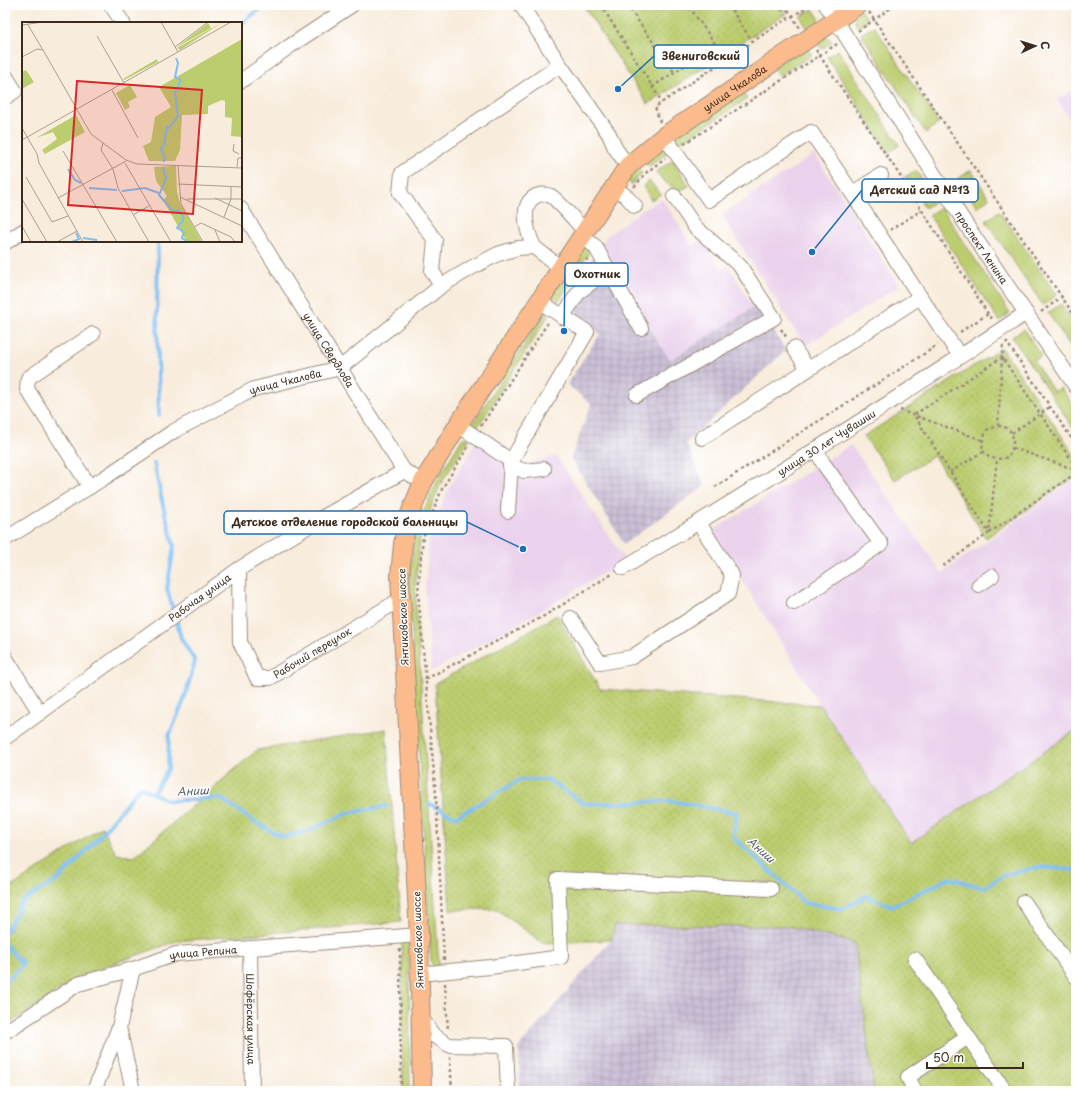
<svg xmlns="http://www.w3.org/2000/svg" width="1081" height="1096" font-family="'Playpen Sans',sans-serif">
<defs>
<pattern id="industrial-grid" width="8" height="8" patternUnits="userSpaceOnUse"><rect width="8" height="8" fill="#cabfd6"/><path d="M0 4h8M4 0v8" fill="none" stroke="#aea4b7"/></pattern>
<pattern id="park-dots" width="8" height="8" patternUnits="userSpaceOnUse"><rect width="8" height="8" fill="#bccd70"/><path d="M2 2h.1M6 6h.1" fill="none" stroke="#a2b061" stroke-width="1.8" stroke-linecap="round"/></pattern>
</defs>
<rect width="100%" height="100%" fill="#fff"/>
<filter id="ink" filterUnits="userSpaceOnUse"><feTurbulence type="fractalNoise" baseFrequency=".025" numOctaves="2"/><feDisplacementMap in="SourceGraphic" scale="8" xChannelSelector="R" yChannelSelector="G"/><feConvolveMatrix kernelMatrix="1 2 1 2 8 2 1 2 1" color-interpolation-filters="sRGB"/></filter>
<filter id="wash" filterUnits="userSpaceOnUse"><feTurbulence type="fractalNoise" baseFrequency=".012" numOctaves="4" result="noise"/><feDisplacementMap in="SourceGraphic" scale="16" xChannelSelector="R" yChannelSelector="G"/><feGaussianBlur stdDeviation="0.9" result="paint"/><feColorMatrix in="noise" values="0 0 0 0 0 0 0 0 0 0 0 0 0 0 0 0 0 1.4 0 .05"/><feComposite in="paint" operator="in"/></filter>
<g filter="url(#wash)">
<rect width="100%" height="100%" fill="#f8ecdc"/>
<!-- built -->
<path fill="#ead1ec" d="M1076 88V130L1057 99Z
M815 154 899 286 805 346 721 215Z
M662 198 692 246 702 239 721 270 729 266 753 308 670 360 598 249 607 236 638 213Z
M477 441 514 467 556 456 625 560 551 605 432 671 425 592 429 538 447 491Z
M851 445 942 573 1076 478V730L911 843 820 705 712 531Z"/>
<!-- industrial -->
<path fill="url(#industrial-grid)" d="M598 249 670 360 757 305 786 350 686 443 705 486 624 544 571 458 591 404 567 384 600 334 564 303Z
M615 925 788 926 855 943 874 1091H520L519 1047 611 940Z"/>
<!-- grass -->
<path fill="#bccd70" stroke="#7c7c47" d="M813 9 819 18 817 27 809 31 800 16Z
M862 11 868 20 857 27 855 21 856 15Z
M874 26 939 123 926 133 861 34Z
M823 36 828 37 832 42 822 49 815 41Z
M806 46 812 55 779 76 773 67Z
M838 50 899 145 889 153 827 57Z
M742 92 747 99 676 145 672 139Z
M664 145 669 151 649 167 643 161Z
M673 160 689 186 678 191 664 181 656 172Z
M637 168 642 173 631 185 629 182 630 177Z
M916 170 935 201 925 208 905 177Z
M971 170 989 198 977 207 958 179Z
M649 181 661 194 651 200 643 186Z
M941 207 1010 313 999 321 929 215Z
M999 211 1057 295 1043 305 986 221Z
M585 245 592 247 558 302 551 294Z
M1061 304 1076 327V354L1048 313Z
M545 313 549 315 477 428 472 425Z
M1024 329 1041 356 1034 361 1054 392 1061 388 1076 410V432L1012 337Z
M466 437 469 439 440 485 420 536 415 590 439 969 434 968 431 961 409 583 414 534 437 481 462 439Z
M402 940 409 942 410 1091H403Z"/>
<!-- park -->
<path fill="url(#park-dots)" stroke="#7c7c47" d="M583 5H780L786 14 648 104Z
M1002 348 1076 457V476L986 538 934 456 895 480 864 436Z
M557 615 600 689 820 705 911 843 1076 730V1091H874L855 943 788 926 615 925 611 940 543 943 496 909 450 910 435 684Z
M386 729 401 922 177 941 82 975 5 1027V891L102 827 116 854 134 857 257 750Z"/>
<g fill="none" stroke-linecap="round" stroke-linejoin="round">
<!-- stream -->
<path stroke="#7ebff3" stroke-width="4" d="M241 24 265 5
M158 241 157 313 159 415
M154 463 163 505 174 546 167 589 174 613
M153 794 168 769 169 736 184 700 195 661 181 638 176 619
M430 804 456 817 520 780H548L585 804 672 801 737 813 733 837 805 903 842 909 866 896 892 906 950 878 984 888 1004 875 1039 867 1075 870 1076 872
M5 933 23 901 59 879 99 837 140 787 169 801 220 798 255 822 282 837 306 832 348 813 387 806
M5 945 23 964 5 983"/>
</g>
</g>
<g filter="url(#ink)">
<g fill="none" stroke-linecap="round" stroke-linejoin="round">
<!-- minor casing -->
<g stroke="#9a8b7d" stroke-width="16">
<g id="minor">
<path d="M111 5 123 23"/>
<path d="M521 5 560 65 609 134 615 148 628 166"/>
<path id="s1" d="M826 5 967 226 1076 387"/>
<path d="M5 75 15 91 5 98"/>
<path d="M241 81 290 46 352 5"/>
<path d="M664 136 709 200 811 132C862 206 909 282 960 356"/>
<path d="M613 187 626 196 635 206"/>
<path d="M853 193 881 175"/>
<path id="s2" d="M241 209 404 471 423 482"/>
<path d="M582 237 595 246 641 328"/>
<path d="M5 243 23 231"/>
<path d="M534 247C528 234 518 205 536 196 541 194 546 194 551 196 558 200 578 224 585 231"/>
<path d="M441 286 432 271 435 240 400 193 402 173 560 65"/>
<path d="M562 317 579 292 609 269"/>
<path d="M794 348 808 369"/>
<path d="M637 395 774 318 740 266 695 227 674 196"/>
<path d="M458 425 511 461 510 465 518 449 587 332 540 302"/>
<path d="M702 438 920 297"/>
<path d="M510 465 524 471 544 469"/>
<path d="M90 487 27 389 28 378 93 334"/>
<path d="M508 511 511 461"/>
<path id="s3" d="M5 539 104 478 174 431 254 389 340 368 441 286 471 268 498 254 518 248 534 247 561 268"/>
<path id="s4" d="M623 568C760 486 894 401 1026 313"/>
<path id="s5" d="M239 569 240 642 257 678H270L401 599"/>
<path d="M979 585 992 576"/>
<path d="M794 603 881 544 823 463 816 449"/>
<path d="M571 618 600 663 632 657 728 594 732 575 699 523"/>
<path d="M5 657 40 713"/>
<path id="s6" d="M5 738 239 569 320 519 404 471"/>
<path d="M1024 902 1076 977"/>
<path id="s7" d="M250 948 252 1091"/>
<path d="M915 959 1005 1091"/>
<path d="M419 974 490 967 561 957 558 879 771 889"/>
<path d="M420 1016 433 1035 449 1045 506 1046 508 1091"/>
<path d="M119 1027 133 1091"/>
<path id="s8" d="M5 1032 78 984 133 969 176 954 419 935"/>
<path d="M94 1091 119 1027 133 969"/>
<path d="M915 1091 908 1077 968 1037"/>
</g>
</g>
<!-- major casing -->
<g stroke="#9a8b7d" stroke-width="20">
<g id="major">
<path id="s9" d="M422 1091 419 935 400 576 403 544 408 519 423 482 458 425 628 166 664 136 858 5"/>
</g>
</g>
<!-- path -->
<path stroke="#9a8b7d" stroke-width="2.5" stroke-dasharray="3 3" stroke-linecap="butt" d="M601 5 662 102
M627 5 674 72
M728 5 753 42
M769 5 789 11
M785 5 800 28
M869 12 1076 318
M858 31 895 5
M816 50 895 168 992 320
M652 87 716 45 688 5
M660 122 655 107 779 24 811 5
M684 144 837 44
M634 187 647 172 665 158
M890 230 922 210
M577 276 588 258
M1041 312 1062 297
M781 329 787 338
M960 332 988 314
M1006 341 1076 445
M900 410 982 440
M481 426 549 321
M998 426C1016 426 1016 446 1008 457 985 464 976 449 987 430L998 426 1003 344
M1012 433 1050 407
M1013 448 1076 470
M1076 467 1002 357 914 415 989 533 1076 473
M950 472 984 451
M715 487 938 345
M943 566 989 533 997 459
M426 679 544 616 612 574
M400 949 401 1091
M444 960 436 796 418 591 423 537 442 489 468 447
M445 983 448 1030
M450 1057 452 1091"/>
<!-- minor -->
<use href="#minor" stroke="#fff" stroke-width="14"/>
<!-- major -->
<use href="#major" stroke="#fbbb8c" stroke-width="18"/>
</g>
</g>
<g text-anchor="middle" stroke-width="3" stroke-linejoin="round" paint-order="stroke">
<!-- street labels -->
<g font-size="10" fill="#3b2a1e" stroke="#fff">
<text dy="4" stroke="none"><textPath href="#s9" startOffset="1122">улица Чкалова</textPath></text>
<text dy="4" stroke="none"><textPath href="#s1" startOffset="288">проспект Ленина</textPath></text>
<text dy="4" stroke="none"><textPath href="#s2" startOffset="166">улица Свердлова</textPath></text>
<text dy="4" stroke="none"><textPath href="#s3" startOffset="323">улица Чкалова</textPath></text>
<text dy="4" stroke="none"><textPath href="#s4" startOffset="239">улица 30 лет Чувашии</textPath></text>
<text dy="4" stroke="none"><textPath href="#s6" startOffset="240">Рабочая улица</textPath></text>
<text transform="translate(403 617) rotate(-92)" y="4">Янтиковское шоссе</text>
<text dy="4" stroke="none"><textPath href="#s5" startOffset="175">Рабочий переулок</textPath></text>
<text transform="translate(418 940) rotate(-92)" y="4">Янтиковское шоссе</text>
<text dy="4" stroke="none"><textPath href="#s8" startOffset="217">улица Репина</textPath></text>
<text dy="4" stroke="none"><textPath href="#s7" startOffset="71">Шофёрская улица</textPath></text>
</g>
<!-- water labels -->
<g font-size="11" font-style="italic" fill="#525e69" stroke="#fff">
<text transform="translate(193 791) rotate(-3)" y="4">Аниш</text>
<text transform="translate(761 850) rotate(42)" y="4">Аниш</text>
</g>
</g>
<!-- overview -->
<g transform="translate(22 22)">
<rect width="220" height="220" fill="#f8ecdc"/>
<path d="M201 0 158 28 155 26ZM186 1 189 6 155 25 156 24ZM135 37 136 40 102 58 101 57ZM4 48 12 60 0 67V50Z" fill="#bccd70"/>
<path d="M220 17V115L209 114 210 96 203 95V79L200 78 186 84V92L160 93 158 128 153 139H127L121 124 129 120 133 95 149 85 137 65ZM108 63 115 75 106 80 108 85 103 88 94 71ZM54 93 63 110 23 132 20 128 35 117 31 110 14 116ZM154 144 155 170 158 181 180 220H165L141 178 145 174 134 159 132 145Z" fill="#bccd70"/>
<path fill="none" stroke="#7ebff3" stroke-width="2" d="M141 140 143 137 139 127 142 122 145 105 147 106 156 94 153 71 159 58 153 55 156 41 154 36M141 145 144 157 137 173 149 187 153 190 156 188 161 194V199L155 206 162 210 160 216 166 220M46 147 53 158 59 161M67 166 95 168M100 169 123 166 137 171M61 216 75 218M50 220 57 217 54 211"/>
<path fill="none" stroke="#ac9e90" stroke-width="1" d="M139 0 156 30M0 3 21 0M6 3 21 28M75 14 102 61M153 25 186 0M0 35 15 27 21 28 69 112 104 138 115 142 220 146M90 68 116 116M0 106 15 132 17 141 61 220M0 118 209 0M81 121 79 128 91 147 96 166 127 220M212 122 211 129 217 132M41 129 95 220M103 141 149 220M156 144 159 182 181 220M215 145 216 136H220M4 155 30 200 46 194M156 162 220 165M158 175 220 204M36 176 104 139M193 176 220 189M0 177 25 220M165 177H220M111 193 127 184M202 195 209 177V165M0 204 9 220M172 205 179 201 209 215 213 220M193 208 198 220M35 220 55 209"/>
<path fill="#d62828" fill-opacity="0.15" stroke="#d62828" stroke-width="2" d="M55 59 180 68 171 192 46 183Z"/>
<rect width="220" height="220" fill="none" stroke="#3b2a1e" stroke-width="2"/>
</g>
<!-- callouts -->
<path fill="none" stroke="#1f6fb2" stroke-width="1.5" d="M618 89L654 56M812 252L862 190M564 331L565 274M523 549L467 522"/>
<g fill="#1f6fb2" stroke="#fff" stroke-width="1.5">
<circle cx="618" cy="89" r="4"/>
<circle cx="812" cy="252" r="4"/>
<circle cx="564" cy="331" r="4"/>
<circle cx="523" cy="549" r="4"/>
</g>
<g fill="#fff" stroke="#1f6fb2" stroke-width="1.5">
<rect x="654" y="45" width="94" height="23" rx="4"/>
<rect x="862" y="179" width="116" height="23" rx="4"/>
<rect x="565" y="263" width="63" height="23" rx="4"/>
<rect x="224" y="511" width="243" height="23" rx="4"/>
</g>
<g font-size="11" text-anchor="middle" font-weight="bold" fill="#3b2a1e">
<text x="701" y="60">Звениговский</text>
<text x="920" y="194">Детский сад №13</text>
<text x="597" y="278">Охотник</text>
<text x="345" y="526">Детское отделение городской больницы</text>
</g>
<!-- margin -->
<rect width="1081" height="1096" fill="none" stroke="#fff" stroke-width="20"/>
<!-- north arrow -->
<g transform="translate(1035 46) rotate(86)" stroke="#ffffff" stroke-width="3" paint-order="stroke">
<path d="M0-3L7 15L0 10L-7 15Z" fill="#3b2a1e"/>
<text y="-6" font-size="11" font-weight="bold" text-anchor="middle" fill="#3b2a1e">С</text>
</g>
<!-- scale -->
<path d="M927 1062v6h96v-6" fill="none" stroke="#3b2a1e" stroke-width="2"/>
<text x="933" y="1062" font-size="12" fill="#3b2a1e" stroke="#ffffff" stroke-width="3" paint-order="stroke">50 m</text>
</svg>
